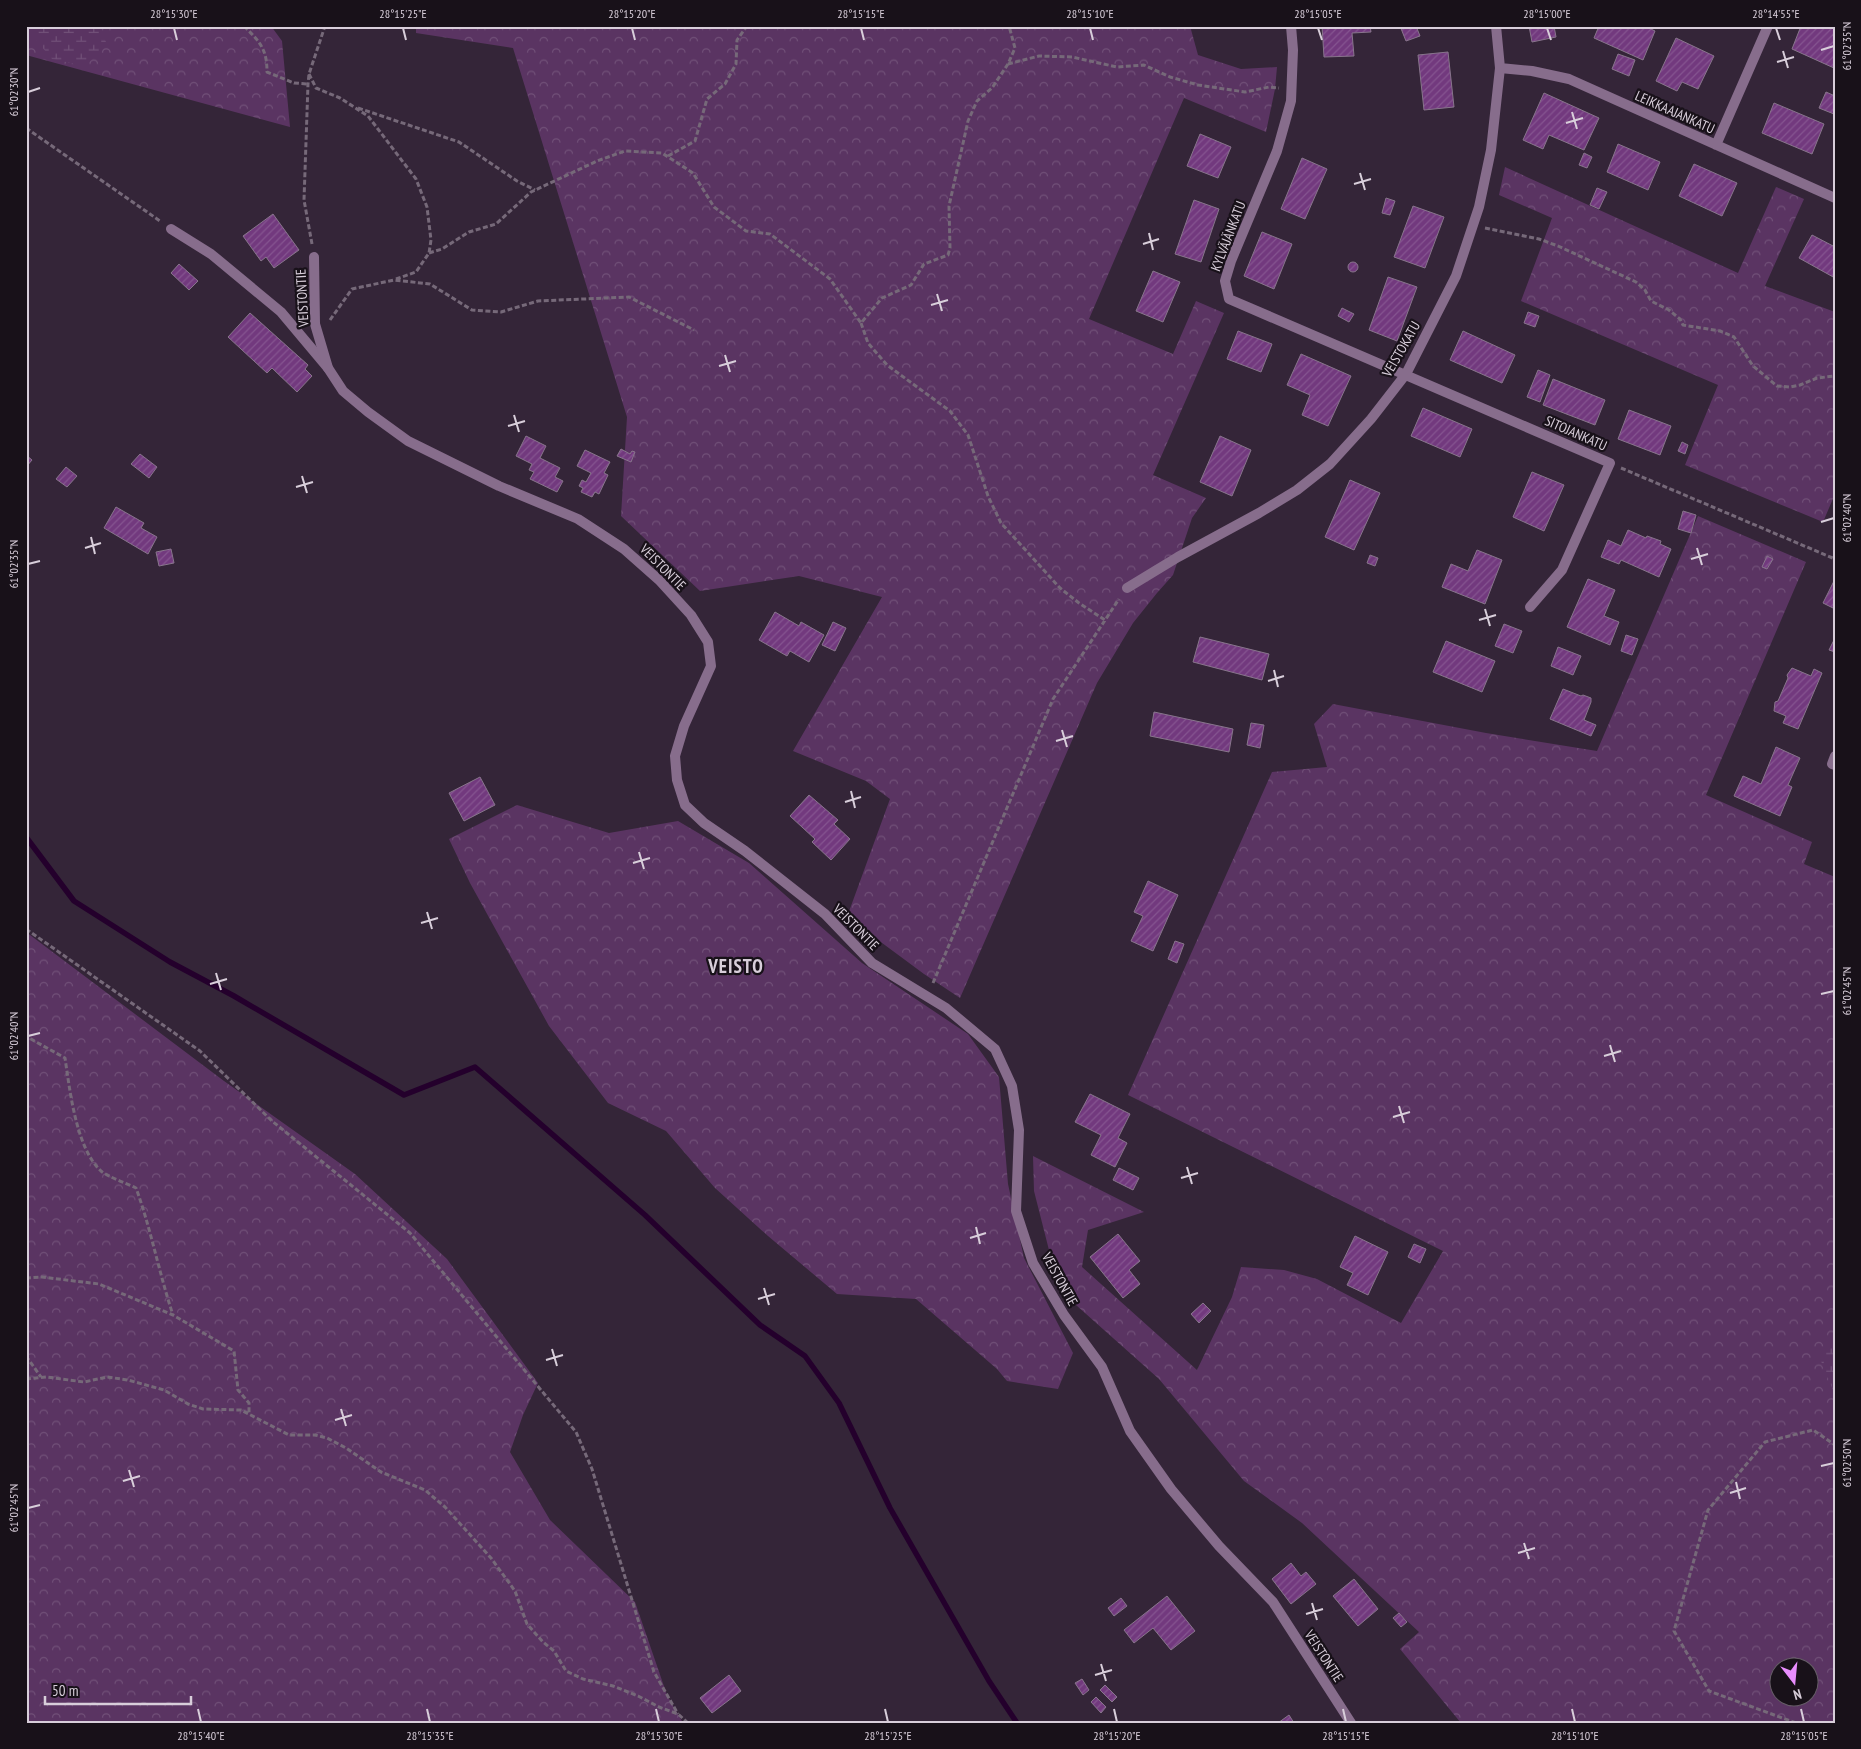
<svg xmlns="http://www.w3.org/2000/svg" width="1861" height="1749" font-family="'PT Sans Narrow',sans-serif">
<defs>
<pattern id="forest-crowns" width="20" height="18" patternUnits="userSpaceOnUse" patternTransform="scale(1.25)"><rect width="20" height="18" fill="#5a3462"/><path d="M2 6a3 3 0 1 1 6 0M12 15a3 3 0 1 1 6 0" fill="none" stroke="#715078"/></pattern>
<pattern id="wetland-marsh" width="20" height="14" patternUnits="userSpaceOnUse" patternTransform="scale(1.25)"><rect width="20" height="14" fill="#5a3462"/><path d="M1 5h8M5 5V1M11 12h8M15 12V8" fill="none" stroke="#715078"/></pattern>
<pattern id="building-hatch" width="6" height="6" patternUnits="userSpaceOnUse" patternTransform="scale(1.25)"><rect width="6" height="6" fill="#72397e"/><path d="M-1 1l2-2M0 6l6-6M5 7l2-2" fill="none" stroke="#855490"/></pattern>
</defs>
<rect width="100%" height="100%" fill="#342538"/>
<!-- forest -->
<path fill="url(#forest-crowns)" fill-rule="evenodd" d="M26 26H271L282 41 290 127 26 55Z
M416 26H1190L1198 55 1241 69 1277 67 1275 89 1266 132 1184 98 1089 319 1173 354 1196 301 1224 313 1153 475 1206 498 1192 518 1173 575 1157 593 1133 623 1097 683 960 998 924 974 847 917 890 799 866 781 793 751 882 597 799 576 700 591 621 516 627 417 513 48 416 33Z
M1505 167 1738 273 1776 187 1804 199 1765 286 1835 312V494L1823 522 1685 465 1718 385 1521 301 1552 218 1499 195Z
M1698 516 1806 562 1706 795 1812 842 1804 864 1835 877V1723H1461L1400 1649 1419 1632 1302 1523 1244 1481 1159 1379 1067 1297 1050 1254 1034 1191 1033 1156 1144 1212 1088 1230 1082 1267 1197 1370 1232 1297 1241 1267 1284 1270 1317 1279 1401 1323 1443 1251 1128 1095 1272 772 1327 767 1314 724 1333 704 1486 733 1597 751ZM1778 1666H1808V1696H1778Z
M517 805 609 833 678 821 749 863 862 963 968 1034 999 1077 1008 1184 1024 1258 1073 1353 1058 1389 1007 1381 997 1369 916 1299 837 1294 768 1236 715 1188 666 1131 608 1103 549 1026 470 883 449 839Z
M26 932 224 1081 355 1174 447 1259 538 1383 523 1415 510 1452 550 1520 635 1602 667 1695 683 1723H26Z"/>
<!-- wetland -->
<path fill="url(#wetland-marsh)" d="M26 26H98L107 44 85 66 52 59 26 28Z
M1835 1337V1395L1821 1361Z"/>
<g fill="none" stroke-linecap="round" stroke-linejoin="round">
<!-- stream -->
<path stroke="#24002c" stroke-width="5.5" d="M26 837 74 901 170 962 234 996 404 1095 475 1067 645 1215 760 1325 805 1356 839 1403 890 1508 989 1681 1017 1723"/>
</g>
<!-- building -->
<path fill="url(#building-hatch)" stroke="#88758c" d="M1322 26H1370L1371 32 1352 33 1354 56 1324 57Z
M1400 26H1416L1420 36 1406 41Z
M1529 26H1554L1556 37 1532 42Z
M1599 26H1645L1655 31 1643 60 1594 38Z
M1801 26H1835L1833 36H1835L1834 68 1792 49Z
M1676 38 1714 56 1698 89 1682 82 1677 91 1656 81Z
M1448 52 1454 107 1424 110 1418 55Z
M1618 54 1635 60 1629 76 1612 69Z
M1826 92 1835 96 1834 114 1819 108Z
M1544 93 1599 118 1584 150 1549 135 1543 149 1523 140Z
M1774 103 1824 124 1812 154 1762 133Z
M1200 134 1231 147 1218 178 1187 166Z
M1618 144 1660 162 1648 190 1607 172Z
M1584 153 1592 157 1587 168 1579 165Z
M1302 158 1327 169 1305 219 1281 209Z
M1694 164 1737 183 1722 216 1679 196Z
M1597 188 1607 192 1599 209 1590 205Z
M1386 198 1395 201 1390 215 1382 213Z
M1194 200 1219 209 1201 262 1175 254Z
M1413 206 1444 217 1425 268 1394 257Z
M273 214 299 250 274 268 266 257 261 261 243 236Z
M1262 232 1292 244 1274 289 1244 276Z
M1812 235 1835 247V278L1799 258Z
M1348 267a5 5 0 1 1 10 0a5 5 0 1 1-10 0Z
M179 264 198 281 189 290 171 273Z
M1153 271 1180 282 1163 322 1136 311Z
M1388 277 1417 287 1397 341 1369 330Z
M1342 308 1354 314 1349 322 1338 316Z
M1528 312 1539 316 1535 327 1524 323Z
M250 313 308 365 305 369 312 376 297 392 272 368 267 373 228 337Z
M1238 331 1272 344 1261 372 1227 359Z
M1463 331 1515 355 1502 383 1450 360Z
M1301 354 1351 376 1328 426 1302 415 1310 395 1287 385Z
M1538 370 1550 375 1540 402 1527 397Z
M1553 379 1605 400 1595 425 1543 405Z
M1423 408 1472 429 1460 457 1411 436Z
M1629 410 1671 426 1660 455 1618 439Z
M526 436 546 446 540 458 560 468 555 477 563 481 557 492 530 479 534 472 529 470 532 464 516 456Z
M1220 436 1251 450 1232 496 1200 482Z
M1682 442 1688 445 1685 454 1678 451Z
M621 449 630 454 632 451 635 452 631 462 617 456Z
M585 450 610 462 604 473 608 475 599 494 595 492 592 497 581 492 583 488 579 486 582 480 586 482 591 473 577 466Z
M140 454 157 467 149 478 131 464Z
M26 455 32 460 26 467Z
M66 467 77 476 67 487 56 479Z
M1532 472 1564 485 1544 531 1513 517Z
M1350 480 1380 493 1354 550 1325 537Z
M116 507 144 523 141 528 157 537 148 554 104 528Z
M1683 511 1696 515 1691 533 1678 529Z
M1628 530 1646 538 1647 536 1661 541 1660 544 1671 549 1659 577 1621 560 1619 564 1601 557 1608 540 1621 546Z
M171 549 174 563 159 566 156 552Z
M1477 550 1502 560 1485 604 1442 587 1451 564 1468 571Z
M1370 555 1378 558 1375 566 1367 563Z
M1767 556 1773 559 1767 569 1762 567Z
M1588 579 1615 590 1604 616 1619 622 1610 645 1567 627Z
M1835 579V609L1823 603Z
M775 612 799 626 801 622 824 635 809 662 790 651 787 656 759 640Z
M833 622 846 628 835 651 822 645Z
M1504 624 1522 631 1513 653 1495 646Z
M1626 635 1638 639 1632 655 1621 651Z
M1200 637 1269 654 1262 680 1193 662Z
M1835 638V652L1829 650Z
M1446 641 1495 661 1482 692 1433 672Z
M1558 647 1581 656 1573 675 1551 666Z
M1792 668 1811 676 1814 669 1822 673 1798 729 1783 723 1786 716 1774 711 1775 702 1778 701 1788 678 1787 675Z
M1563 689 1581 696 1583 695 1591 698V702L1584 720 1596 725 1591 736 1550 719Z
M1154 712 1233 729 1229 752 1150 736Z
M1251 723 1264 725 1260 748 1247 745Z
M1776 747 1800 758 1788 785 1792 787 1780 816 1734 796 1743 776 1761 784Z
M480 777 495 805 464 821 449 793Z
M809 795 838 820 834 824 850 839 831 860 812 842 815 839 790 816Z
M1148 881 1178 895 1153 951 1131 941 1143 916 1134 912Z
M1175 941 1184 944 1177 963 1168 959Z
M1090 1094 1130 1114 1118 1138 1127 1143 1115 1167 1091 1155 1101 1135 1075 1122Z
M1119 1168 1139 1178 1133 1190 1113 1180Z
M1118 1234 1140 1261 1129 1270 1140 1284 1123 1298 1090 1257Z
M1355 1236 1388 1252 1368 1295 1347 1285 1353 1273 1340 1267Z
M1414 1244 1426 1249 1420 1263 1408 1257Z
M1203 1303 1211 1311 1199 1323 1191 1314Z
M1291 1563 1301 1576 1306 1572 1316 1584 1291 1604 1272 1579Z
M1354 1579 1378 1609 1358 1626 1333 1596Z
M1167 1596 1195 1631 1171 1650 1153 1628 1134 1643 1124 1630Z
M1121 1598 1127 1606 1114 1616 1108 1608Z
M1399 1613 1407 1622 1401 1627 1393 1618Z
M729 1675 741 1691 712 1713 700 1698Z
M1082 1679 1089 1690 1083 1695 1075 1683Z
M1105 1685 1117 1697 1112 1702 1100 1690Z
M1096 1697 1106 1707 1101 1713 1091 1702Z
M1289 1715 1294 1723H1278Z"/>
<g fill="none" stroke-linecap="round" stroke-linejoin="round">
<!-- path -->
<path stroke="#766979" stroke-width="3" stroke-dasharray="5 2.5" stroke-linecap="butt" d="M244 26C260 42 267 49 267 72L294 83 308 84
M1008 64 1039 56 1072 57 1117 67 1144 65 1170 77 1198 85 1245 92 1269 87 1279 88
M309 74 316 88 340 98 368 116 416 179 427 207 431 240 429 253 416 272 396 279
M358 108 459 142 517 181 535 190
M26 128 160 221
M668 156 695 141 707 99 725 84 736 64 737 40 747 26
M1485 228 1539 239 1558 246 1636 282 1645 290 1651 301 1669 310 1680 319 1683 325 1720 331 1734 337 1753 366 1777 386 1790 387 1800 385 1817 378 1835 376
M312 244 304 200 308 84 309 74 325 26
M429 253 442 249 469 232 496 224 531 192 597 161 625 151 662 153 693 173 714 207 746 231 770 234 830 279 861 323 882 298 911 285 924 264 948 255 950 248 949 206 968 121 977 101 992 88 1008 64 1015 48 1009 26
M330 320 352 289 394 280 430 284 472 310 501 312 538 301 629 297 694 330
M861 323 868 343 887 365 950 411 968 435 988 496 1001 523 1060 588 1079 603 1105 620
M1621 468 1835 559
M26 929 200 1051 272 1121 410 1233 576 1432 592 1469 654 1672 678 1714
M933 983 1053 699 1119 599
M26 1033 29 1038 65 1058C70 1091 76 1148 101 1171 108 1177 126 1183 136 1188 151 1229 159 1273 173 1315
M26 1278 42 1277 99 1284 173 1315 234 1351 238 1390 249 1403V1413
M26 1356 41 1377
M26 1379 47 1377 84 1382 107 1377 128 1380 164 1390 188 1404 203 1409 241 1410 289 1435H315L327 1438 346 1448 381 1472 425 1490 445 1507 491 1558 515 1591 527 1624 543 1642 554 1651 566 1671 583 1679 613 1686 638 1696 659 1707 678 1714 688 1723
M1796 1723 1709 1691 1674 1631 1708 1510 1765 1442 1813 1430 1835 1445"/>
<!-- lane -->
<path stroke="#876d8c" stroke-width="10" d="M171 229 211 254 281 312 328 368"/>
<!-- street -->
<path stroke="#876d8c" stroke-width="10" d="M1291 26 1293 50 1291 101 1277 151 1231 261 1225 281 1229 299 1610 463 1562 570 1530 607
M1500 68 1532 71 1569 79 1835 198
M1716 145 1768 26
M314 257 315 324 328 368 343 391 368 412 408 441 499 486 578 519 624 549 659 580 691 615 708 642 711 666 684 726 675 756 677 780 685 805 704 823 745 851 825 914 872 963 946 1008 995 1049 1012 1086 1019 1130 1016 1211 1033 1263 1064 1315 1102 1367 1130 1431 1171 1489 1219 1546 1273 1602 1351 1723
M1127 588 1178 557 1259 513 1297 490 1330 464 1371 419 1406 374 1456 276 1479 207 1491 150 1500 68 1496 26
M1835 756 1832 764 1835 765"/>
</g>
<!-- ticks -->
<path fill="none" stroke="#d8ceda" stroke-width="2" d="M174 28 177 40M403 28 406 40M632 28 635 40M861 28 864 40M1090 28 1093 40M1318 28 1322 40M1547 28 1551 40M1776 28 1780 40M1821 50 1834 46M1783 51 1788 68M1777 62 1794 57M28 92 40 88M1572 112 1577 129M1566 123 1583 118M1360 173 1365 190M1354 184 1371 179M1149 233 1153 250M1143 244 1159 239M937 294 942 311M931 305 948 300M725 355 730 372M719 366 736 361M514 415 519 432M508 426 525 421M302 476 307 493M296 487 313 482M1821 522 1834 518M91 537 95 554M85 548 101 543M1697 548 1702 565M1691 559 1708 554M28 564 40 561M1485 609 1490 626M1479 620 1496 615M1274 670 1278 687M1268 681 1284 676M1062 730 1067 747M1056 741 1073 736M851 791 855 808M845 802 861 797M639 852 644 869M633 863 650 858M427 912 432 929M421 923 438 918M216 973 221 990M210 984 227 979M1821 994 1834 991M28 1036 40 1033M1610 1045 1615 1062M1604 1056 1621 1051M1399 1106 1404 1123M1393 1117 1410 1112M1187 1167 1192 1184M1181 1178 1198 1173M976 1227 980 1244M970 1238 986 1233M764 1288 769 1305M758 1299 775 1294M552 1349 557 1366M546 1360 563 1355M341 1409 346 1426M335 1420 352 1415M1821 1466 1834 1463M129 1470 134 1487M123 1481 140 1476M1736 1482 1740 1499M1730 1493 1746 1488M28 1508 40 1505M1524 1543 1529 1559M1518 1553 1535 1548M1312 1603 1317 1620M1306 1614 1323 1609M1101 1664 1106 1681M1095 1675 1112 1670M198 1709 201 1722M427 1709 430 1722M656 1709 659 1722M885 1709 888 1722M1114 1709 1117 1722M1343 1709 1346 1722M1572 1709 1575 1722M1801 1709 1804 1722"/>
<g text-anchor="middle" stroke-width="4.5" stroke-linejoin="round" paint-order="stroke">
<!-- street labels -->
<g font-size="14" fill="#d8ceda" stroke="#181119">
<text transform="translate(1675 112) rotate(24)" y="5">LEIKKAAJANKATU</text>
<text transform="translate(1228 236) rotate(-69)" y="5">KYLVÄJÄNKATU</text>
<text transform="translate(302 298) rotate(-93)" y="5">VEISTONTIE</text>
<text transform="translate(1401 349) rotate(-60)" y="5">VEISTOKATU</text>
<text transform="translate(1576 433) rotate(24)" y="5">SITOJANKATU</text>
<text transform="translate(663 567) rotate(45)" y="5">VEISTONTIE</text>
<text transform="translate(856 927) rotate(45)" y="5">VEISTONTIE</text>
<text transform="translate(1060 1279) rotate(61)" y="5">VEISTONTIE</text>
<text transform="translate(1324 1656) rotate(57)" y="5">VEISTONTIE</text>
</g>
<!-- district labels -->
<g font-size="19" font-weight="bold" letter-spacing="1" fill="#d8ceda" stroke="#181119">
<text x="736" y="973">VEISTO</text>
</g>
</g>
<!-- border -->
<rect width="1861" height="1749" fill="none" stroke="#181119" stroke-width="55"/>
<!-- north arrow -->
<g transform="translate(1794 1682) rotate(164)"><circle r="24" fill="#181119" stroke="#655d66"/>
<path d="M0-4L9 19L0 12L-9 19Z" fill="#e98dfe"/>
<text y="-8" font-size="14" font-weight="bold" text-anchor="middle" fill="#d8ceda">N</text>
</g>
<!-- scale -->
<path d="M45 1696v8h146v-8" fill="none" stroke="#d8ceda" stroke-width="2.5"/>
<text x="52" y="1696" font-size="15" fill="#d8ceda" stroke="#181119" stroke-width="4" paint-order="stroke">50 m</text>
<rect x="28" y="28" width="1806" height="1694" fill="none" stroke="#d8ceda" stroke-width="2"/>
<g font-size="12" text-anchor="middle" fill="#d8ceda">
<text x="174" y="18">28°15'30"E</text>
<text x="403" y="18">28°15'25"E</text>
<text x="632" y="18">28°15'20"E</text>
<text x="861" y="18">28°15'15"E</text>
<text x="1090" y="18">28°15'10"E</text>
<text x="1318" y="18">28°15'05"E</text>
<text x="1547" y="18">28°15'00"E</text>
<text x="1776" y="18">28°14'55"E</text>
<text transform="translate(1847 46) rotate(-90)" y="4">61°02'35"N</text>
<text transform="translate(14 92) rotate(-90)" y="4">61°02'30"N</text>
<text transform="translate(1847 518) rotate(-90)" y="4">61°02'40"N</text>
<text transform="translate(14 564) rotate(-90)" y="4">61°02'35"N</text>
<text transform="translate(1847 991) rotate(-90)" y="4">61°02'45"N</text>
<text transform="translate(14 1036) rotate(-90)" y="4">61°02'40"N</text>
<text transform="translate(1847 1463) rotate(-90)" y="4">61°02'50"N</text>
<text transform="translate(14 1508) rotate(-90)" y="4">61°02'45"N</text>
<text x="201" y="1740">28°15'40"E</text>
<text x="430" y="1740">28°15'35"E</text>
<text x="659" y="1740">28°15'30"E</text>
<text x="888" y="1740">28°15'25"E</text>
<text x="1117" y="1740">28°15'20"E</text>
<text x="1346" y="1740">28°15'15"E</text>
<text x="1575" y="1740">28°15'10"E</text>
<text x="1804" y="1740">28°15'05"E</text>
</g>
</svg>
